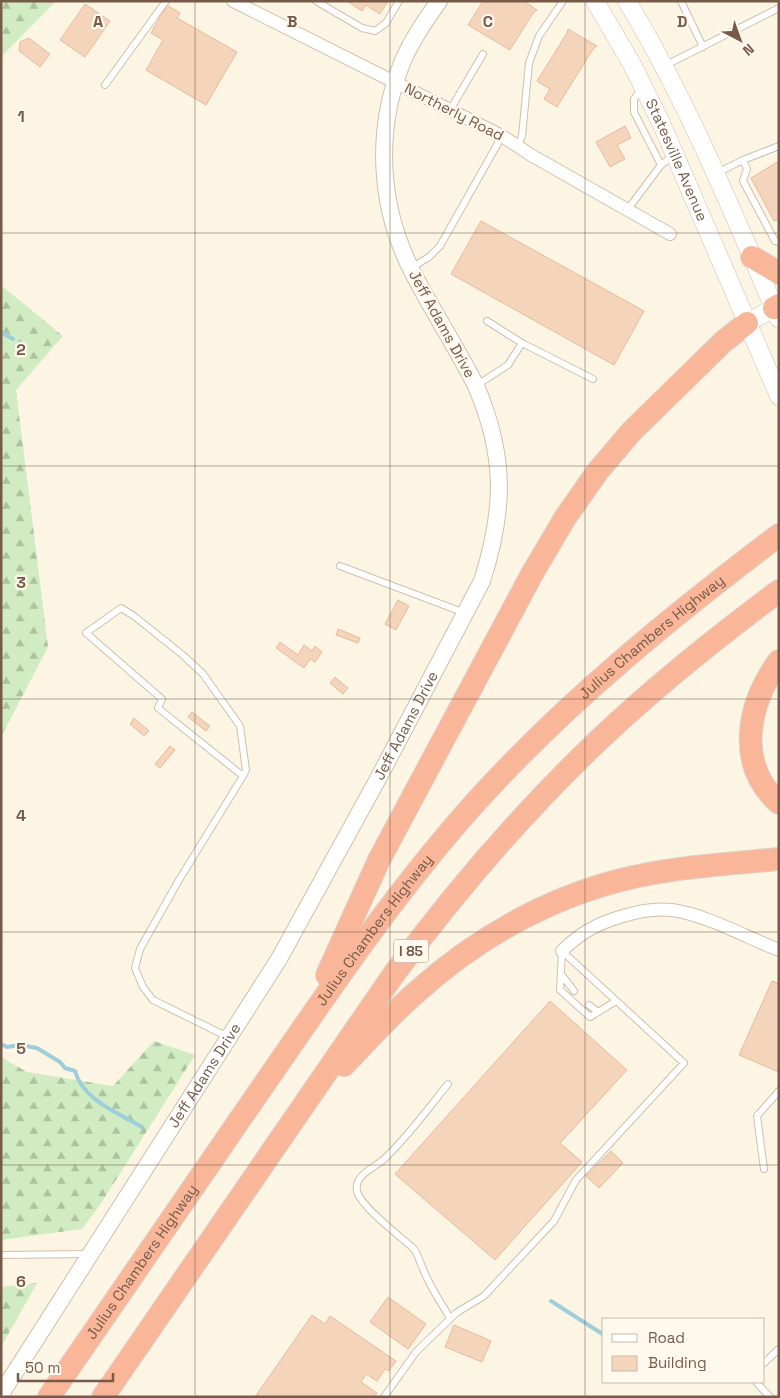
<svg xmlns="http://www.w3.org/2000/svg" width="780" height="1398" font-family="'Space Grotesk',sans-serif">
<defs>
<pattern id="forest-firs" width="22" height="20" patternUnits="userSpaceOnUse" patternTransform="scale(1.25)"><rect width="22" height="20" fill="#d1ecc2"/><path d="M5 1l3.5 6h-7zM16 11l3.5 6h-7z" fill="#aec2a0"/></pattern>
</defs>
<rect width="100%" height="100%" fill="#fdf5e4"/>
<!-- forest -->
<path fill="url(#forest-firs)" d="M1 1H56L1 57Z
M1 285 63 336 16 390 48 647 1 737Z
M154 1041 195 1055 100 1205 82 1229 1 1240V1057L27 1072 113 1086Z
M37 1283 1 1347V1287Z"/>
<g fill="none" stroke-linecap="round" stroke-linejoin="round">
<!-- stream -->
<path stroke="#9dceda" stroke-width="4" d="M1 332 13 339
M1 1044 7 1047 20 1045 37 1048 60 1062 65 1068 75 1071C83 1100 118 1113 142 1127
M551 1301 604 1335"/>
</g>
<!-- building -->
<path fill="#f4d4bb" stroke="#e7bb9a" d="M347 1H388L380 14 366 5 362 11Z
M483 1H524L537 10 533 13 510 50 468 25Z
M85 4 110 21 85 57 60 40Z
M167 5 180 13 177 18 237 52 206 105 146 70 163 40 151 33Z
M568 29 597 46 593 49 557 107 544 99 550 89 537 81 567 33Z
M29 38 50 54 40 67 19 51 20 42Z
M625 126 631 138 617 145 625 159 610 167 596 142Z
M779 161V219L774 221 751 178Z
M481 221 644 311 614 365 451 274Z
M398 600 409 606 396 630 385 624Z
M338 629 360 638 358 643 336 635Z
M280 642 298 655 304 645 312 651 315 646 322 652 315 662 310 659 304 668 276 648Z
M335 677 348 688 343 694 330 683Z
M192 712 210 726 206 731 188 717Z
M134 718 149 731 144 736 130 724Z
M170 746 175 750 160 768 155 764Z
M772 981 779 984V1072L739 1055Z
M550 1001 627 1070 560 1143 582 1162 495 1260 395 1174Z
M611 1151 623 1163 599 1188 586 1176Z
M388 1297 426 1324 408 1349 370 1322Z
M312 1315 325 1324 330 1316 396 1361 389 1371 385 1369 377 1381 366 1374 361 1382 377 1393 374 1397H255Z
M454 1325 491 1341 482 1362 445 1347Z"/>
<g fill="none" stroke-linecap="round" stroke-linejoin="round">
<!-- service casing -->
<g stroke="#d1bfac" stroke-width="8">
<path id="service" d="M316 1 362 28 375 31 386 23 399 1
M681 1 703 47
M664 66 779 8
M105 85 166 1
M642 88 634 99V112L661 165
M450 110 483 54
M518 146 522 136 529 63 539 36 563 1
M743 160 747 169 743 181 775 241 779 242
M717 173 743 160 779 146
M628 209 661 165 674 155
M411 268 429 257 440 246 502 136
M487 321 522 343
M477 385 508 365 522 343 593 379
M340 566 465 613
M562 951 560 990 590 1017 616 1001
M561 974 574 991
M589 1005 598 1012
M228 1037 153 1000 143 987 135 968 140 949 179 880 243 776 246 770 240 726 203 674 184 656 134 616 121 608 86 633 162 699 158 708 243 776
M448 1084C427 1110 407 1138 383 1160 374 1168 354 1175 357 1191 360 1206 401 1237 413 1248 419 1255 419 1261 423 1269 430 1287 441 1303 450 1318
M764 1169 757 1116 779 1091
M1 1255 90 1254
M764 1363 779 1349
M756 1382 770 1397
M384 1397 416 1352 456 1313 484 1296 554 1221 576 1180 684 1063 562 951"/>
</g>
<!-- minor casing -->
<g stroke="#d1bfac" stroke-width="14">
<path id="minor" d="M233 1 502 136 531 155 670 234
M562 951C580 933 598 923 623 916 639 911 655 908 672 910 704 914 748 938 779 950"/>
</g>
<!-- tertiary casing -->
<g stroke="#d1bfac" stroke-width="18">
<g id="tertiary">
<path id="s1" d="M1 1394 279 959 379 777 482 581C505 509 506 456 476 386 456 346 431 309 411 269 379 205 375 130 402 63 411 41 425 21 439 1"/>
</g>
</g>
<!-- secondary casing -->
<g stroke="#d5bfaa" stroke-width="19">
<g id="secondary">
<path id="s2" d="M595 1 633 66 662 125 779 396"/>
<path d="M627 1C688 102 732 211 779 319"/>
<path d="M747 323 774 308"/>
</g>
</g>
<!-- motorway casing -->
<g stroke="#dcd4cf" stroke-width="24">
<g id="motorway">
<path d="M752 257 779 273"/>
<path d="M774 308 779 305"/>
<path d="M779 661C748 703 735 764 779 803"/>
<path d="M327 975 379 860 532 574 565 518 598 471 632 431 723 342 747 323"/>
<path d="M344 1065C368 1040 392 1013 419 990 476 939 546 899 621 880 672 867 726 864 779 859"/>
<path id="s3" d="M49 1397C120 1293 192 1190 263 1086 330 989 396 891 475 803 566 702 671 617 779 535"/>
<path d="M103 1397 394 974C457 889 525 810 601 738 657 685 717 637 779 591"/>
</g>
</g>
<!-- service -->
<use href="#service" stroke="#fff" stroke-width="6"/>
<!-- minor -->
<use href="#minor" stroke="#fff" stroke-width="12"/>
<!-- tertiary -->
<use href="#tertiary" stroke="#fff" stroke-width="16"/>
<!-- secondary -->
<use href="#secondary" stroke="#fff" stroke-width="18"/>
<!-- motorway -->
<use href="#motorway" stroke="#fab699" stroke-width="22"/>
</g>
<!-- grid -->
<path fill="none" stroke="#775b48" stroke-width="1" stroke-opacity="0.55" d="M195 1V1397M390 1V1397M585 1V1397M1 233H779M1 466H779M1 699H779M1 932H779M1 1165H779"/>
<g text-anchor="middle" stroke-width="4.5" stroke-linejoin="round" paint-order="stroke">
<!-- shield labels -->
<rect fill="#fff8ec" stroke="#a08a79" stroke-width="1" x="393.5" y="939.5" width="35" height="23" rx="4"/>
<g font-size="14" font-weight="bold" fill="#775b48">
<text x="411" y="956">I 85</text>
</g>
<!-- street labels -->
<g font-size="15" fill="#775b48" stroke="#fff8ec">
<text transform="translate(454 112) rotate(27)" y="5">Northerly Road</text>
<text dy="5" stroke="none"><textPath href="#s2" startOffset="179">Statesville Avenue</textPath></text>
<text transform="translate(442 324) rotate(61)" y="5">Jeff Adams Drive</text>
<text dy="5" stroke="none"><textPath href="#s3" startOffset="974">Julius Chambers Highway</textPath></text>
<text dy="5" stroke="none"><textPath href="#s1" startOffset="782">Jeff Adams Drive</textPath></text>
<text dy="5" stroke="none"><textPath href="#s3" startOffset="569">Julius Chambers Highway</textPath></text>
<text dy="5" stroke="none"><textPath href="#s1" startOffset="378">Jeff Adams Drive</textPath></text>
<text dy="5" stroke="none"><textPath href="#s3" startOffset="164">Julius Chambers Highway</textPath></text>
</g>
</g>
<g font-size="16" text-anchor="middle" font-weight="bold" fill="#775b48" stroke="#fff8ec" stroke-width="4.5" stroke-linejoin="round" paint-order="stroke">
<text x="98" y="27">A</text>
<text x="292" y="27">B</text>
<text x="488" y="27">C</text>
<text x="682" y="27">D</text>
<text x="21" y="122">1</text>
<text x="21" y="355">2</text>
<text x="21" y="588">3</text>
<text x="21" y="821">4</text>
<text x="21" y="1054">5</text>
<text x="21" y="1287">6</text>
</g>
<!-- border -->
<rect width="780" height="1398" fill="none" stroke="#775b48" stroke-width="5"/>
<!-- legend -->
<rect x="602" y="1318" width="162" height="65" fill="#fff8ec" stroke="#c9b9aa"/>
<rect x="612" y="1334" width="25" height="8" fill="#ffffff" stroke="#c9b9aa"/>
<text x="648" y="1343" font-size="15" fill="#775b48">Road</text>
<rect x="612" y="1356" width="25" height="15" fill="#f4d4bb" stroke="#c9b9aa"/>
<text x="648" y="1368" font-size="15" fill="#775b48">Building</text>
<!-- north arrow -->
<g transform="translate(740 40) rotate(139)" stroke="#fff8ec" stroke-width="4" paint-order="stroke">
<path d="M0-4L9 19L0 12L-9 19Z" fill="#775b48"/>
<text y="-8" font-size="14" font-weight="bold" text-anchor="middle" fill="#775b48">N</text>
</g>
<!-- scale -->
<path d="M18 1373v8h95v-8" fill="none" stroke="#775b48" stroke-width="2.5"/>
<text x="25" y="1373" font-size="15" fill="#775b48" stroke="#fff8ec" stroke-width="4" paint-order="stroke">50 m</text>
</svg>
